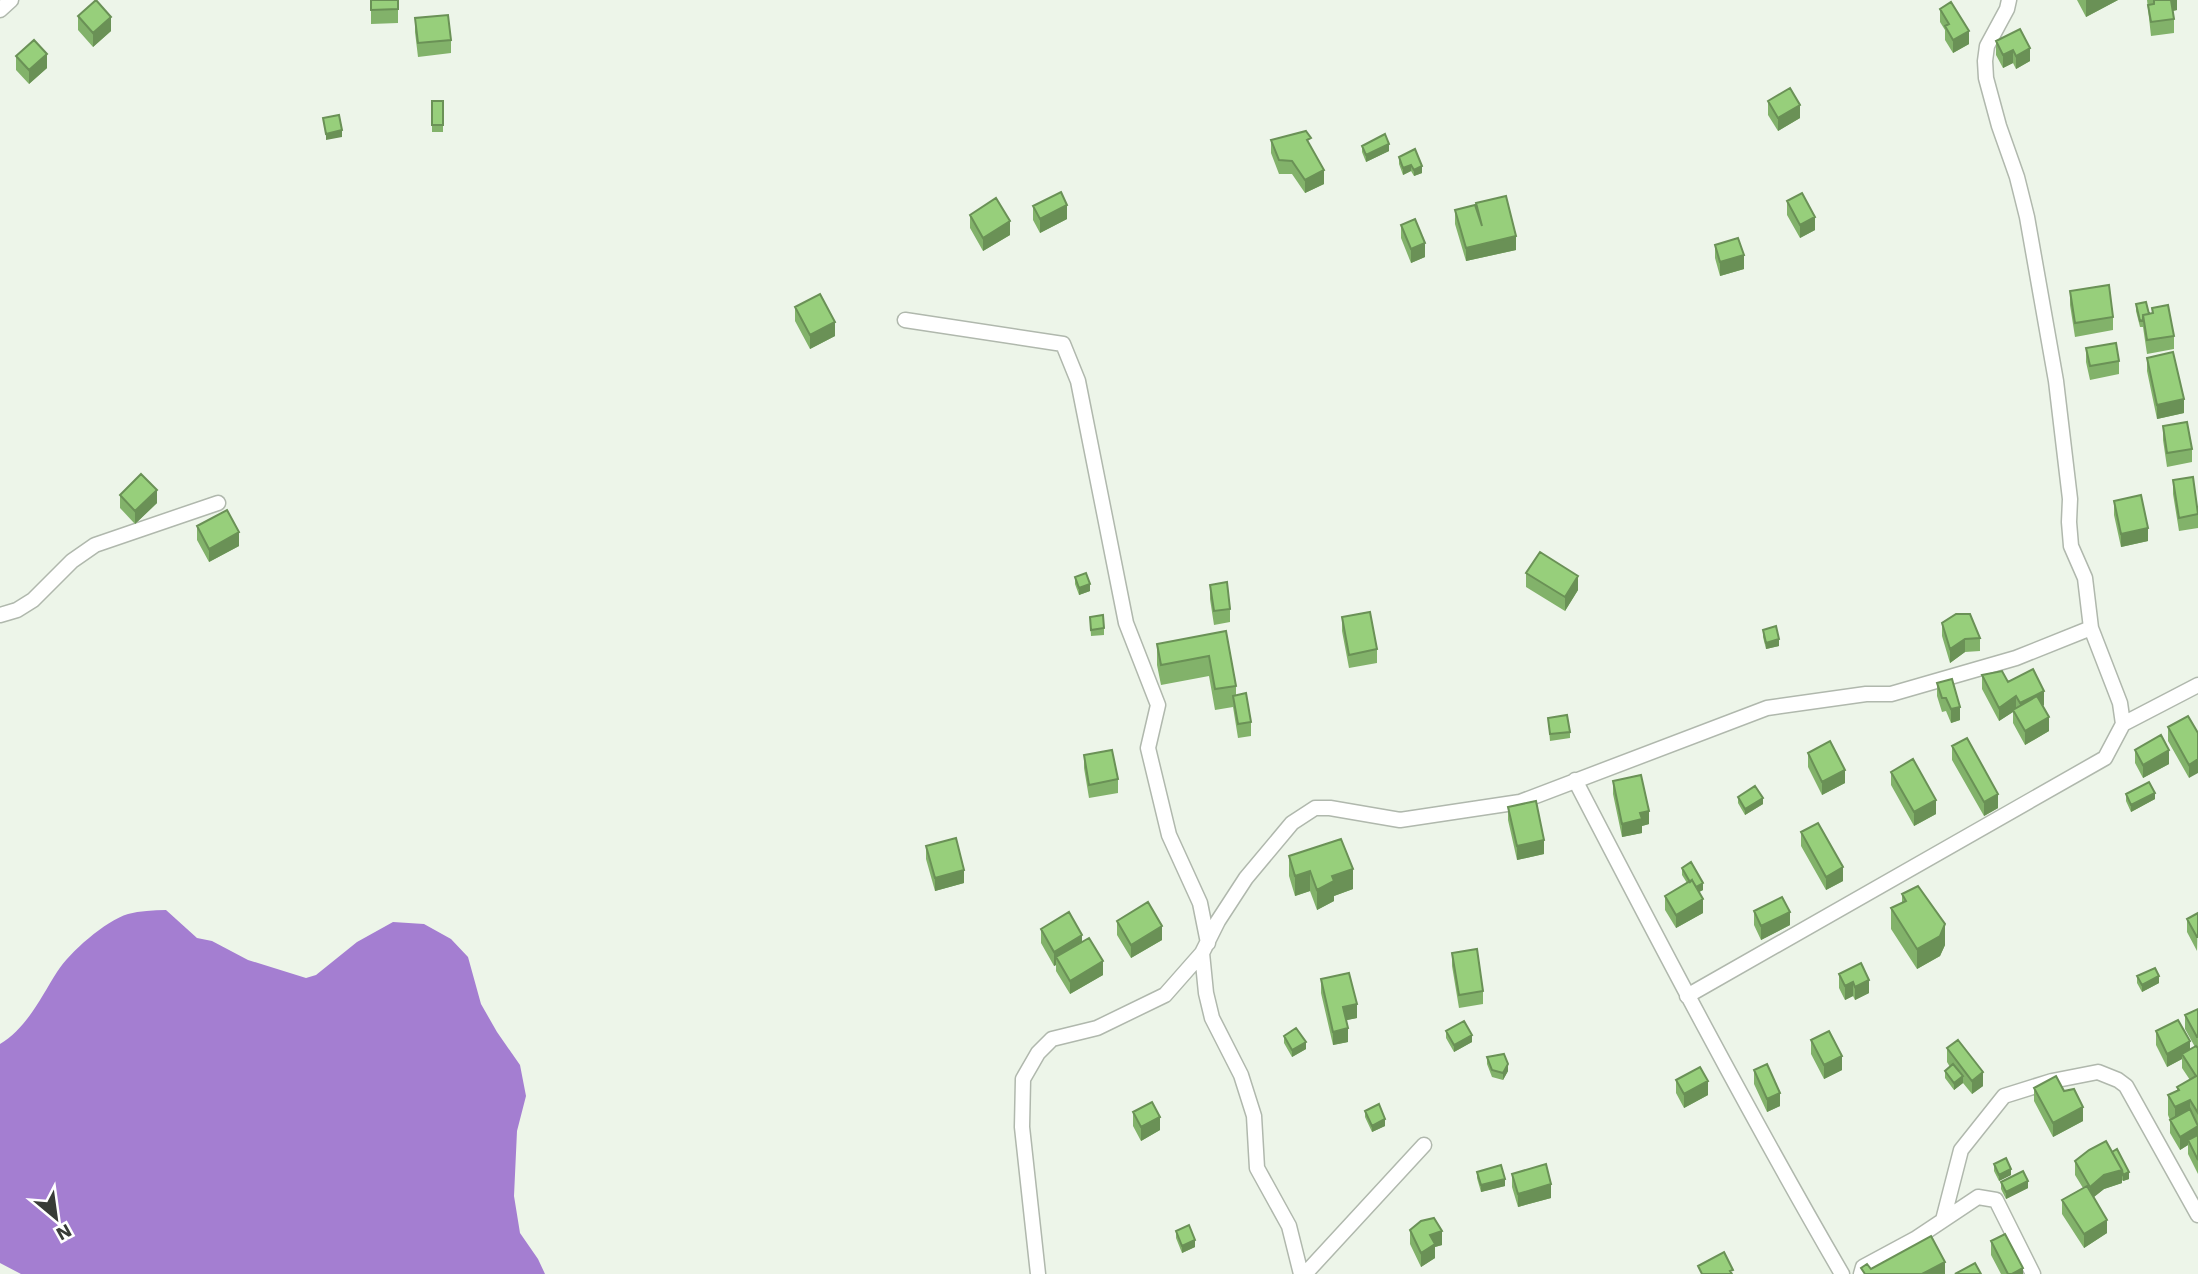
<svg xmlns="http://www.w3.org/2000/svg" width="2198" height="1274" font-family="'Work Sans',sans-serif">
<rect width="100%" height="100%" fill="#edf5e9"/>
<!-- water -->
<path fill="#a47ed1" d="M166 910 197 938 212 941 248 960 306 978 316 975 357 942 393 922 424 924 451 939 468 957 481 1004 497 1032 520 1065 526 1096 517 1131 514 1196 520 1233 538 1259 545 1274H21L0 1263V1044C27 1028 41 997 57 972 70 952 105 921 128 914 140 911 153 910 166 910Z"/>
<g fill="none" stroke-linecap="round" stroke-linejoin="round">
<!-- street casing -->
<g stroke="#b0b8ad" stroke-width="17">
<path id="street" d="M0 10 11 0
M905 320 1063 344 1078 381 1126 623 1158 705 1148 748 1169 835 1200 903 1208 943
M0 615 17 610 33 600 72 561 95 545 218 503
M2123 724 2198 685
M1575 780C1661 946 1748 1112 1842 1274
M1687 996 2105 758 2123 724 2120 703 2091 628 2085 578 2071 546 2069 522 2070 499 2056 381 2027 217 2017 177 1999 126 1986 78 1985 61 1987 46 2007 9 2009 0
M1943 1220 1961 1150 2004 1096 2052 1081 2098 1072 2118 1080 2126 1086 2198 1215
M1038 1274 1022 1127 1023 1079 1038 1053 1052 1039 1097 1028 1165 995 1202 953
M1301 1274 1289 1226 1257 1168 1254 1116 1241 1075 1212 1018 1206 993 1202 953 1218 921 1246 878 1292 823 1315 808H1330L1400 820 1520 802 1767 708 1866 694H1891L2016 658 2091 628
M1305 1274 1424 1145
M1861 1274 1863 1267 1915 1239 1978 1197 1996 1200 2033 1274"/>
</g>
<!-- street -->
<use href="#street" stroke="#fff" stroke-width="14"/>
</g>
<!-- wall -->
<path fill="#82b26a" d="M371 0H398V23L371 24Z
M2077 0H2118L2086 17Z
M2147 0H2177V10L2173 11 2174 19V33L2151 36Z
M1940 9 1969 44 1953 53 1945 40V30L1940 22Z
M78 16 111 31 93 47 78 30Z
M415 18 451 40V53L418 57 415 32Z
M2020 29 2030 61 2016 69 2013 63 2003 68 1996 55V41Z
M16 56 47 68 29 84 16 70Z
M432 101H443V132H432Z
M1768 101 1800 118 1778 131 1768 115Z
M1271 140 1311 147 1324 184 1305 193 1292 174H1279L1271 153Z
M1362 146 1389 151 1366 162 1362 152Z
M1399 157 1422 173 1414 176 1411 171 1403 175 1399 164Z
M1787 201 1815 230 1800 238 1787 215Z
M1476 203 1516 250 1466 261 1455 224V210L1476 209Z
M1033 206 1067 219 1040 233 1033 220Z
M970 215 1010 235 983 251 970 228Z
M1401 225 1425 257 1411 263 1401 238Z
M1715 245 1744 269 1720 276 1715 258Z
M2070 291 2113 317V330L2075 337 2070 305Z
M2136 304 2149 314 2152 313V308L2174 336V349L2147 354 2143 327H2140L2136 311Z
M795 307 835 336 810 349 795 321Z
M2086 348 2119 361V374L2090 380 2086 362Z
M2147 358 2184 413 2157 419 2147 371Z
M2163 426 2192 449V462L2167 467 2163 440Z
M2173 480 2198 508V528L2179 531 2173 494Z
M120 495 157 503 135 524 120 508Z
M2114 501 2148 541 2121 547 2114 515Z
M197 526 239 546 209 562 197 540Z
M1526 573 1578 590 1565 611 1526 587Z
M1075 577 1090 591 1079 595 1075 584Z
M1210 585 1230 609V622L1214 625 1210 599Z
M1090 617 1104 628V635L1091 636Z
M1342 617 1377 649V663L1349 668 1342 631Z
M1942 623 1980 638V651L1965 652 1950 663 1942 636Z
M1763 630 1779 646 1766 649 1763 637Z
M1226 631 1236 686V695L1251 722V736L1238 738 1233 707 1215 710 1209 676 1161 685 1157 665V644Z
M1982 675 2008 682 2044 705 2043 706 2049 731 2025 745 2013 723V712L1999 721 1982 689Z
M1937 683 1960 720 1951 723 1946 711 1942 712 1937 696Z
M1548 718 1570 732V738L1550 741Z
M2168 727 2198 733 2189 778 2168 741Z
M1952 746 1998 808 1984 816 1952 760Z
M2135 750 2169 764 2143 778 2135 763Z
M1808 753 1845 783 1822 795 1808 767Z
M1084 755 1118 779V793L1089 798 1084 768Z
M1891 772 1936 814 1914 826 1891 785Z
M1613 781 1649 824 1642 826V833L1622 837 1613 794Z
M2126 794 2155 799 2131 812 2126 801Z
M1738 797 1763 804 1745 815 1738 803Z
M1508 807 1544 854 1517 860 1508 820Z
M1801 832 1843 881 1826 890 1801 846Z
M926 846 964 883 935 891 926 859Z
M1289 856 1353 889 1334 896V901L1317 910 1310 891 1295 896 1289 876Z
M1682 868 1703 890 1699 892 1703 913 1676 928 1665 910V896L1687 883 1682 875Z
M1902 894 1945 945 1940 956 1917 969 1891 929V908L1902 903Z
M1754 911 1790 925 1761 940 1754 925Z
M2198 913 2197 951 2187 932V919Z
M1117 921 1162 940 1131 958 1117 935Z
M1041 929 1082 942 1103 975 1070 994 1056 971V965L1054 966 1041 943Z
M1452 953 1483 991V1004L1459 1008 1452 966Z
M1839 974 1869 993 1855 1000 1853 996 1845 1000 1839 988Z
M2137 976 2159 983 2142 992 2137 983Z
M1321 979 1357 1018 1346 1020 1348 1042 1333 1045 1321 993Z
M2198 1009V1174L2188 1154V1145L2180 1150 2170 1133V1120L2168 1115V1095L2177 1091V1087L2190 1080 2182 1068V1059L2167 1067 2156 1045V1031L2190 1050 2195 1047 2185 1029V1015Z
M1446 1031 1472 1042 1454 1052 1446 1038Z
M1284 1036 1306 1049 1292 1057 1284 1043Z
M1811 1040 1842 1070 1824 1079 1811 1054Z
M1947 1048 1983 1086 1972 1094 1963 1083 1954 1090 1945 1078V1071L1950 1067 1947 1062Z
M1487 1057 1508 1071 1503 1080 1492 1077 1487 1064Z
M1754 1070 1780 1106 1767 1112 1754 1084Z
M1676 1080 1708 1095 1684 1108 1676 1093Z
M2034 1088 2064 1091 2083 1121 2053 1137 2034 1101Z
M1365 1111 1385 1126 1372 1132 1365 1117Z
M1133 1112 1160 1130 1141 1141 1133 1126Z
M2089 1150 2129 1179 2123 1181 2122 1180V1183L2104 1189 2094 1197 2107 1233 2084 1248 2062 1214V1200L2083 1188 2075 1175V1161Z
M1994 1164 2011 1175 1999 1181 1994 1171Z
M1477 1172 1505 1186 1481 1192 1477 1178Z
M1512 1174 1551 1198 1518 1207 1512 1187Z
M2001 1182 2028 1188 2006 1199 2001 1189Z
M1410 1230 1442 1245 1435 1247V1258L1421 1267 1410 1244Z
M1176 1231 1195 1247 1182 1253 1176 1238Z
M1991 1241 2023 1274H2001L1991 1255Z"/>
<!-- shaded-wall -->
<path fill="#6a9156" d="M2086 0H2118L2086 17Z
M2171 0H2177V10L2171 11Z
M111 17V31L93 47V33Z
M1969 31V44L1953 53V40Z
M2030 48V61L2016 69V56Z
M2013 50V63L2003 68V55Z
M47 54V68L29 84V70Z
M1800 105V118L1778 131V118Z
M342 130V137L326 140V134Z
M1389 144V151L1366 162V155Z
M1411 165V171L1403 175V168Z
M1422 166V173L1414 176V170Z
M1324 170V184L1305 193V180Z
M1067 205V219L1040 233V219Z
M1815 217V230L1800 238V225Z
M1010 221V235L983 251V238Z
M1516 236V250L1466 261V248Z
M1425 243V257L1411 263V249Z
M1744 255V269L1720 276V262Z
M835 322V336L810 349V335Z
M2184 399V413L2157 419V405Z
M157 490V503L135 524V511Z
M2148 528V541L2121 547V534Z
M239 532V546L209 562V549Z
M1578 576V590L1565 611V597Z
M1090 584V591L1079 595V588Z
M1779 639V646L1766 649V643Z
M1965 639V652L1950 663V649Z
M2044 691V705L2020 717V703Z
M2016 696V709L2013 710V712L1999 721V708Z
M1960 707V720L1951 723V709Z
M2049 717V731L2025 745V731Z
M2169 750V764L2143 778V765Z
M2198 759V773L2189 778V765Z
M1845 770V783L1822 795V782Z
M2155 793V799L2131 812V805Z
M1998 794V808L1984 816V802Z
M1763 798V804L1745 815V809Z
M1936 800V814L1914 826V812Z
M1649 811V824L1642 826V833L1622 837V824L1640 813Z
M1544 840V854L1517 860V846Z
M1843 867V881L1826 890V877Z
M1353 869V889L1334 896V901L1317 910V890L1332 876Z
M964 870V883L935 891V878Z
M1310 871V891L1295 896V876Z
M1703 883V890L1693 895V888Z
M1703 899V913L1676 928V915Z
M1790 912V925L1761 940V926Z
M1945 924V945L1940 956 1917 969V949Z
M1162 926V940L1131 958V945Z
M1082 935V949L1056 957V965L1054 966V952Z
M1103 961V975L1070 994V981Z
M2159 976V983L2142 992V985Z
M1869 980V993L1855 1000V987Z
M1853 982V996L1845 1000V986Z
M1357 1004V1018L1343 1021V1007Z
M1348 1028V1042L1333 1045V1032Z
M1472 1035V1042L1454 1052V1045Z
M2190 1041V1055L2182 1054V1059L2167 1067V1054Z
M1306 1042V1049L1292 1057V1050Z
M1842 1056V1070L1824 1079V1065Z
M1508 1064V1071L1503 1080V1073Z
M1983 1072V1086L1972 1094V1081Z
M1963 1076V1083L1954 1090V1083Z
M1708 1081V1095L1684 1108V1094Z
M1780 1093V1106L1767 1112V1099Z
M2190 1100V1120L2175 1128V1107Z
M2083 1107V1121L2053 1137V1123Z
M1160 1117V1130L1141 1141V1127Z
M1385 1119V1126L1372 1132V1126Z
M2198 1126V1139L2188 1140V1145L2180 1150V1137Z
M2011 1169V1175L1999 1181V1175Z
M2122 1170V1183L2104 1189 2090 1200V1187L2104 1175Z
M2129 1172V1179L2123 1181V1175Z
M1505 1179V1186L1481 1192V1185Z
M2028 1181V1188L2006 1199V1192Z
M1551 1184V1198L1518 1207V1194Z
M2107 1220V1233L2084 1248V1234Z
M1442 1231V1245L1435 1247V1258L1421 1267V1253L1430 1235Z
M1195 1240V1247L1182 1253V1246Z
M1945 1262V1274H1922Z
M2023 1268V1274H2012Z"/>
<!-- building -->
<path fill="#97cf7b" stroke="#6a9156" stroke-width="2" d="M96 0 111 17 93 33 78 16Z
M371 0H398V9L371 10Z
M2154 0H2171L2174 19 2151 22 2148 5 2154 4Z
M1951 2 1969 31 1953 40 1945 26 1949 24 1940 9Z
M448 15 451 40 418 43 415 18Z
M2020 29 2030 48 2016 56 2013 50 2003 55 1996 41Z
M34 40 47 54 29 70 16 56Z
M1790 88 1800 105 1778 118 1768 101Z
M432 101H443V125H432Z
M339 115 342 130 326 134 323 118Z
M1306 131 1311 138 1307 140 1324 170 1305 180 1292 161 1279 160 1271 140Z
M1385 134 1389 144 1366 155 1362 146Z
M1415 149 1422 166 1414 170 1411 165 1403 168 1399 157Z
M1061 192 1067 205 1040 219 1033 206Z
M1802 193 1815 217 1800 225 1787 201Z
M1506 196 1516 236 1466 248 1455 210 1475 205 1482 226 1476 203Z
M996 198 1010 221 983 238 970 215Z
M1415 219 1425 243 1411 249 1401 225Z
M1738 238 1744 255 1720 262 1715 245Z
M2109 285 2113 317 2075 323 2070 291Z
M820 294 835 322 810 335 795 307Z
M2146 302 2149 314 2143 315V320L2140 321 2136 304Z
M2168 305 2174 336 2147 340 2143 315 2153 313 2152 308Z
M2116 343 2119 361 2090 366 2086 348Z
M2173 352 2184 399 2157 405 2147 358Z
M2187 422 2192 449 2167 453 2163 426Z
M141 474 157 490 135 511 120 495Z
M2193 477 2198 514 2179 518 2173 480Z
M2141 495 2148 528 2121 534 2114 501Z
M227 510 239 532 209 549 197 526Z
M1540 552 1578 576 1565 597 1526 573Z
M1086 573 1090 584 1079 588 1075 577Z
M1227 582 1230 609 1214 611 1210 585Z
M1370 612 1377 649 1349 655 1342 617Z
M1956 614H1970L1980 638 1965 639 1950 649 1942 623Z
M1103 615 1104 628 1091 630 1090 617Z
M1776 626 1779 639 1766 643 1763 630Z
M1226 631 1236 686 1215 689 1209 656 1161 665 1157 644Z
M2033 669 2044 691 2020 703 2016 696 1999 708 1982 675 2002 671 2008 682Z
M1952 679 1960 707 1951 709 1946 698H1942L1937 683Z
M1246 693 1251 722 1238 724 1233 696Z
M2037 696 2049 717 2025 731 2013 710Z
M1567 715 1570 732 1550 734 1548 718Z
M2188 716 2198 733V759L2189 765 2168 727Z
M2161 735 2169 750 2143 765 2135 750Z
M1967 738 1998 794 1984 802 1952 746Z
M1830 741 1845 770 1822 782 1808 753Z
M1112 750 1118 779 1089 785 1084 755Z
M1913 759 1936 800 1914 812 1891 772Z
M1641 775 1649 811 1640 813 1642 819 1622 824 1613 781Z
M2149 782 2155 793 2131 805 2126 794Z
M1755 786 1763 798 1745 809 1738 797Z
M1536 801 1544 840 1517 846 1508 807Z
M1818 823 1843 867 1826 877 1801 832Z
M956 838 964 870 935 878 926 846Z
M1341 839 1353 869 1332 876 1334 881 1317 890 1310 871 1295 876 1289 856Z
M1691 862 1703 883 1696 887 1692 880 1690 882 1682 868Z
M1692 880 1703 899 1676 915 1665 896Z
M1918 886 1945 924 1940 936 1917 949 1891 908 1906 901 1902 894Z
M1782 897 1790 912 1761 926 1754 911Z
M1148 902 1162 926 1131 945 1117 921Z
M1069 912 1082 935 1054 952 1041 929Z
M2198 913V937H2197L2187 919Z
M1089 938 1103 961 1070 981 1056 957Z
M1477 949 1483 991 1459 995 1452 953Z
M1861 963 1869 980 1855 987 1853 982 1845 986 1839 974Z
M2155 968 2159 976 2142 985 2137 976Z
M1349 973 1357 1004 1343 1007 1348 1028 1333 1032 1321 979Z
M2198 1009V1037H2197L2185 1015Z
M2178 1020 2190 1041 2167 1054 2156 1031Z
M1464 1021 1472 1035 1454 1045 1446 1031Z
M1296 1028 1306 1042 1292 1050 1284 1036Z
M1829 1031 1842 1056 1824 1065 1811 1040Z
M1958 1040 1983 1072 1972 1081 1947 1048Z
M2196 1046 2198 1048V1075L2196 1076 2182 1054Z
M1504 1054 1508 1064 1503 1073 1492 1070 1487 1057Z
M1767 1064 1780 1093 1767 1099 1754 1070Z
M1953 1064 1963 1076 1954 1083 1945 1071Z
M1700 1067 1708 1081 1684 1094 1676 1080Z
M2198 1075V1113L2190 1100 2175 1107 2168 1095 2179 1090 2177 1087Z
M2056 1076 2064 1091 2074 1089 2083 1107 2053 1123 2034 1088Z
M1152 1102 1160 1117 1141 1127 1133 1112Z
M1379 1104 1385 1119 1372 1126 1365 1111Z
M2190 1109 2198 1126 2180 1137 2170 1120Z
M2198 1135V1160L2188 1140Z
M2106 1141 2122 1170 2104 1175 2090 1187 2075 1161 2089 1150Z
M2117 1149 2129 1172 2123 1175 2122 1170 2112 1152Z
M2006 1158 2011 1169 1999 1175 1994 1164Z
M1546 1164 1551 1184 1518 1194 1512 1174Z
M1501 1165 1505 1179 1481 1185 1477 1172Z
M2023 1171 2028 1181 2006 1192 2001 1182Z
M2087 1186 2107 1220 2084 1234 2062 1200Z
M1434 1218 1442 1231 1430 1235 1435 1244 1421 1253 1410 1230 1421 1221Z
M1189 1225 1195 1240 1182 1246 1176 1231Z
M2005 1234 2023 1268 2012 1274H2008L1991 1241Z
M1931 1236 1945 1262 1922 1274H1865L1861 1268 1867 1264 1871 1269Z
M1724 1252 1733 1270 1730 1271 1732 1274H1702L1698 1266Z
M1975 1263 1981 1274H1955Z"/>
<!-- north arrow -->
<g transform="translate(56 1218) rotate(151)" stroke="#ffffff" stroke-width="5" paint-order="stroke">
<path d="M0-5L12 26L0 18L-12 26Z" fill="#383b37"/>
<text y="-10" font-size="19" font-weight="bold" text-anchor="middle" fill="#383b37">N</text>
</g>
</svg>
